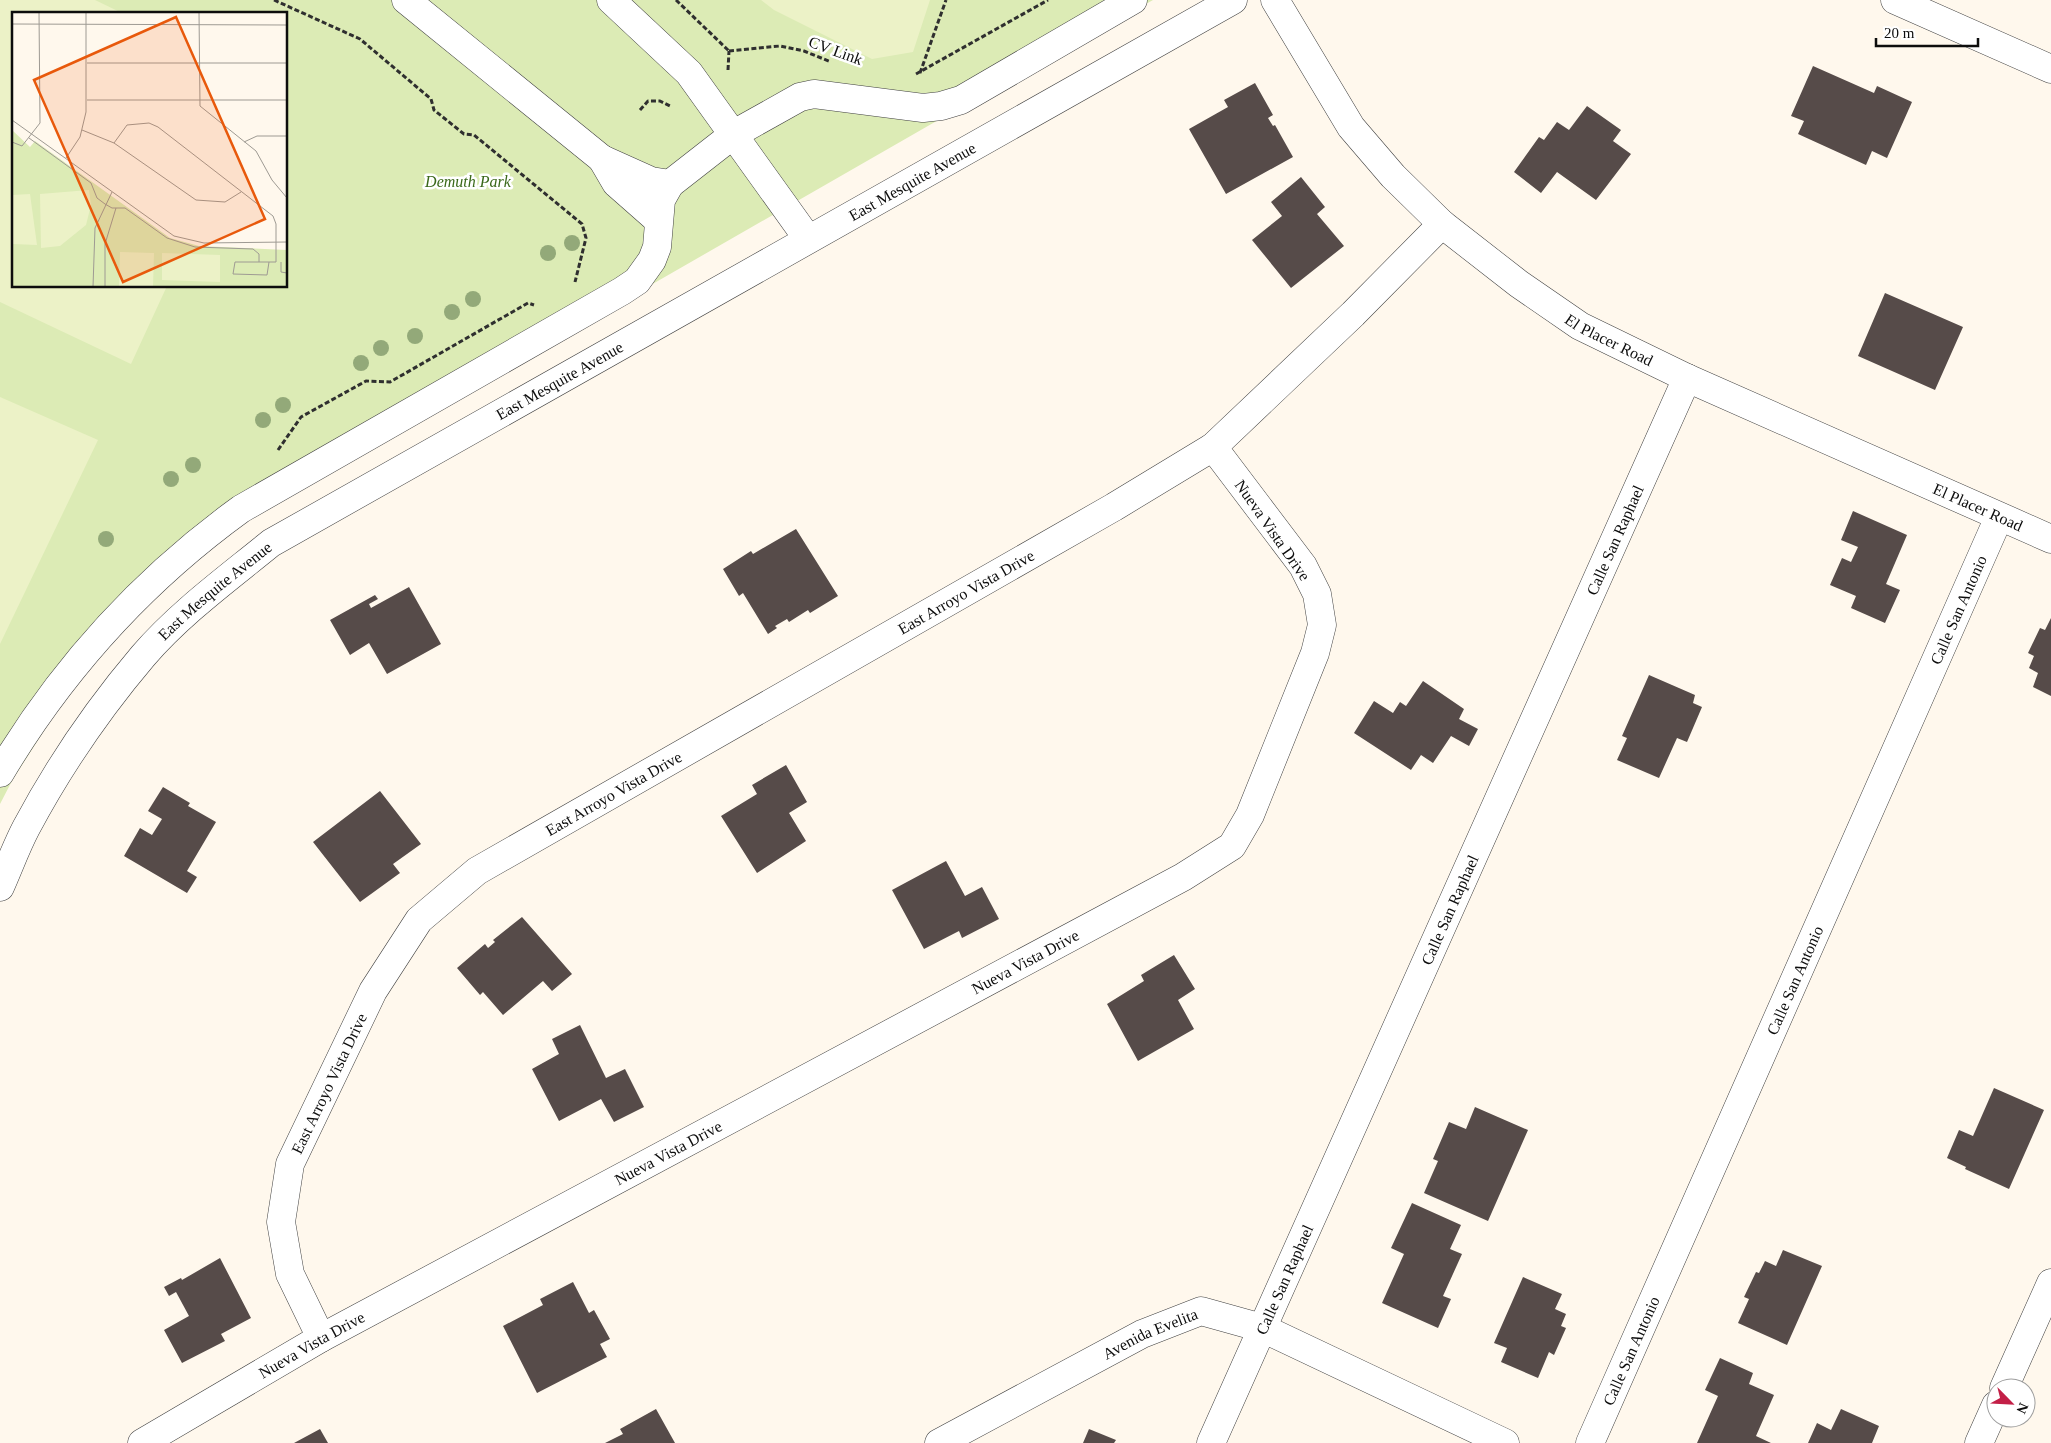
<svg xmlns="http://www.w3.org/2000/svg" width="2051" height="1443" font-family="Georgia,serif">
<rect width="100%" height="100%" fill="#fff8ed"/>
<!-- green -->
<path fill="#dcebb5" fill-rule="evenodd" d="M0 0H1153L1055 56 954 111 278 499 198 557 124 629 63 701 13 779 0 804ZM14 14H286V286H14Z"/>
<!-- pitch -->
<path fill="#ecf2c7" d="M0 0H95L124 14H14V286H167L131 364 0 302Z
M761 0H930L913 52 872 59 774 10Z
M0 397 98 440 0 644Z"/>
<!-- building -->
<path fill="#564b49" d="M1813 66 1874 93 1877 86 1912 102 1887 158 1872 151 1866 165 1798 134 1804 121 1791 116Z
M1255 83 1273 115 1268 118 1273 126 1275 125 1293 157 1226 194 1189 129 1228 107 1224 100Z
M1587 106 1621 130 1613 141 1631 154 1596 200 1557 172 1541 193 1514 172 1539 137 1544 140 1557 122 1569 130Z
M1301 177 1325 207 1317 214 1344 246 1291 288 1252 240 1282 216 1271 202Z
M1885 293 1963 327 1935 390 1858 356Z
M1853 511 1907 535 1886 584 1900 590 1885 623 1851 608 1856 596 1830 585 1842 558 1851 562 1858 547 1841 540Z
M796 529 838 596 810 613 808 610 789 622 787 619 775 626 777 628 768 634 743 593 739 596 723 569 751 551 753 554Z
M409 587 441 644 387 674 369 643 350 655 330 620 375 595 378 599 369 604 371 608Z
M2051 618V696L2033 687 2038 673 2029 668 2034 656 2028 653 2040 628 2045 630Z
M1649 675 1695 695 1693 703 1702 707 1687 742 1677 738 1659 778 1617 760 1627 738 1622 736Z
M1423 681 1464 709 1459 719 1478 729 1469 746 1451 736 1433 763 1421 755 1411 770 1354 733 1374 701 1393 713 1400 702 1406 706Z
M786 765 807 802 789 813 806 841 757 873 721 816 757 794 752 785Z
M163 787 190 803 188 806 216 822 187 871 197 877 187 893 124 856 140 828 152 835 162 819 148 811Z
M380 791 421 844 393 864 400 873 360 902 313 842Z
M946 861 965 896 982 887 999 919 962 938 959 931 924 949 892 890Z
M522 917 572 974 552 991 543 981 503 1015 483 992 480 995 457 968 485 944 488 948 495 942 493 940Z
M1174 955 1195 989 1178 1000 1194 1029 1138 1061 1107 1004 1144 981 1141 975Z
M580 1025 606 1078 625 1069 644 1107 614 1122 601 1099 559 1121 532 1069 559 1054 552 1039Z
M1994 1088 2044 1110 2009 1189 1965 1169 1966 1167 1947 1158 1959 1130 1973 1136Z
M1475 1107 1528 1130 1488 1221 1424 1193 1438 1161 1433 1159 1449 1122 1466 1129Z
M1412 1203 1461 1225 1450 1249 1462 1254 1443 1296 1451 1299 1438 1328 1382 1303 1404 1254 1391 1248Z
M1783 1250 1822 1266 1787 1345 1738 1323 1749 1299 1744 1297 1756 1272 1759 1273 1765 1261 1776 1266Z
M220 1258 251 1318 221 1334 225 1341 182 1363 164 1330 189 1316 176 1292 169 1296 164 1287 181 1278 182 1280Z
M1523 1277 1562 1294 1555 1309 1566 1314 1561 1326 1566 1328 1554 1355 1549 1352 1538 1378 1501 1362 1507 1348 1494 1343Z
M573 1282 589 1313 594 1310 610 1339 600 1344 607 1357 537 1393 503 1326 543 1305 540 1299Z
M1720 1358 1753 1373 1749 1384 1774 1395 1756 1436 1771 1443H1697L1718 1396 1705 1390Z
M656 1409 675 1443H605L623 1434 620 1429Z
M1841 1409 1879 1426 1872 1443H1808L1817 1423 1831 1430Z
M320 1429 328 1443H294Z
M1089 1429 1116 1440 1114 1443H1083Z"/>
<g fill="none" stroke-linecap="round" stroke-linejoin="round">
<!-- minor casing -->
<g stroke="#404040" stroke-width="29">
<g id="minor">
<path d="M406 0 602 159 651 181 670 184"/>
<path d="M611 0 689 73 808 239"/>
<path id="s1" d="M1275 0 1351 127 1393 176 1442 224 1519 284 1580 326 1687 378 2051 539"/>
<path d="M1895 0 2051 69"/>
<path d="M602 159 616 183 658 220"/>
<path d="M0 773C62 669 143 580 241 509L622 291 637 281 652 260 657 247 661 200 670 184 734 134 800 97 814 94 923 108 941 106 961 100 1133 0"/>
<path id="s2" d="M0 887C9 867 16 847 26 828 59 766 98 709 143 656 180 613 227 579 271 543L1233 0"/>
<path id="s3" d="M321 1338 290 1274 281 1222 290 1164 373 991 419 920 477 871 1114 507 1213 447"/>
<path d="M2004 1388 2051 1283"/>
<path id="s4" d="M142 1443 321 1338 1183 877 1232 846 1250 815 1315 653 1322 625 1317 594 1303 566 1213 447 1353 314 1442 224"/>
<path id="s5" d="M939 1443 1142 1334 1201 1311 1262 1328 1505 1443"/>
<path id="s6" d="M1211 1443 1687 378"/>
<path id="s7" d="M1590 1443 1999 517"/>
<path d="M1979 1443 1996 1405"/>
</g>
</g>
<!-- path -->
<path stroke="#2f2f2f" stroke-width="3" stroke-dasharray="5 2.5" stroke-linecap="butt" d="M274 0 360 39 431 99 434 110 464 134 474 135 582 224 586 238 575 282
M676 0 729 51
M729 51 780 46 804 51 831 62
M728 70 729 51
M920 73 946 0
M916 74 1048 0
M640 110 648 101H660L672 107
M278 450 301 417 366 381 390 382 528 303 534 305"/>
<!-- minor -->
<use href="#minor" stroke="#fff" stroke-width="28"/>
</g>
<!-- trees -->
<g fill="#93a979">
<circle cx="572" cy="243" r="8"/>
<circle cx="548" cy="253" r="8"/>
<circle cx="473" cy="299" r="8"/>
<circle cx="452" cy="312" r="8"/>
<circle cx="415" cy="336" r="8"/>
<circle cx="381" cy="348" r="8"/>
<circle cx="361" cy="363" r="8"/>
<circle cx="283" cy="405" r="8"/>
<circle cx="263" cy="420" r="8"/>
<circle cx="193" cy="465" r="8"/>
<circle cx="171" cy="479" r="8"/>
<circle cx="106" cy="539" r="8"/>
</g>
<g text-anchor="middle" stroke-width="5" stroke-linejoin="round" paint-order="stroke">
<!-- street labels -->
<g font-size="16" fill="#0d0d0d" stroke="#fff">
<text transform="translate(836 50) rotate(20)" y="6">CV Link</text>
<text dy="6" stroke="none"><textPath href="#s2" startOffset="1180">East Mesquite Avenue</textPath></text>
<text dy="6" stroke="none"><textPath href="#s1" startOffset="485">El Placer Road</textPath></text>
<text dy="6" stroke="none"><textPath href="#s2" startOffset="775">East Mesquite Avenue</textPath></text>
<text dy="6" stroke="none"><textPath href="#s1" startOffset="890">El Placer Road</textPath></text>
<text transform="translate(1273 530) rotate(55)" y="6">Nueva Vista Drive</text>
<text dy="6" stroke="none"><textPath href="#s6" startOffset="989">Calle San Raphael</textPath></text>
<text dy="6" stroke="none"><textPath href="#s2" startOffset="370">East Mesquite Avenue</textPath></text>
<text dy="6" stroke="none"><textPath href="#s3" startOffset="1098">East Arroyo Vista Drive</textPath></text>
<text dy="6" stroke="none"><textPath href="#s7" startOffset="911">Calle San Antonio</textPath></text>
<text dy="6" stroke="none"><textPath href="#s3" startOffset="692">East Arroyo Vista Drive</textPath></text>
<text dy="6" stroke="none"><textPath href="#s6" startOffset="584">Calle San Raphael</textPath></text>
<text dy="6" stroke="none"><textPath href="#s4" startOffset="1006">Nueva Vista Drive</textPath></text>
<text dy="6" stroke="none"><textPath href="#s7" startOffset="506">Calle San Antonio</textPath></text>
<text dy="6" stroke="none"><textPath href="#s3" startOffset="272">East Arroyo Vista Drive</textPath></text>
<text dy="6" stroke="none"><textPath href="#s4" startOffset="601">Nueva Vista Drive</textPath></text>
<text dy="6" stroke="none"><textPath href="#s6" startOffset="179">Calle San Raphael</textPath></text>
<text dy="6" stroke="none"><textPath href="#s5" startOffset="238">Avenida Evelita</textPath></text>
<text dy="6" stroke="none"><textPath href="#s4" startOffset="196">Nueva Vista Drive</textPath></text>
<text dy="6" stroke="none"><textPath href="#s7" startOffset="101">Calle San Antonio</textPath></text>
</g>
<!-- park labels -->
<g font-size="16" font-style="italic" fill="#3a681a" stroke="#fff">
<text x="468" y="187">Demuth Park</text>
</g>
</g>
<!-- overview -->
<g transform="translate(12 12)">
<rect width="275" height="275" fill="#fff8ed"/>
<path d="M0 118 18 135 23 129 158 226 187 234 275 238V275H0Z" fill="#dcebb5"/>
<path d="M77 178 79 193 74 213 48 234 29 236 28 182ZM18 182 25 233 1 232 0 183ZM108 240 142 241 141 275H107ZM150 241 208 243V270L150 268Z" fill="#ecf2c7"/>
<path fill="none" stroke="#9e9a93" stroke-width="1" d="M187 0 188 94 244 139 260 168 275 186M0 12 275 13M75 51H275M75 88H275M0 108 162 224 192 231 275 230M70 118 102 131 115 113 137 111 146 115 261 204 264 212V250H223L221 262 255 263 257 250M17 126 79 171 85 186 93 192 100 196H113L155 226 183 235 241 237 247 242V250M0 130 10 134 28 111 27 0M232 130 245 124H275M102 131 184 188 213 190 229 180M54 146 68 125 74 100V0M269 250V260L275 261M81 275 83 216 100 180M93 275V232L104 196"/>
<path fill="#e8590c" fill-opacity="0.15" stroke="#e8590c" stroke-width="2.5" d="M164 5 253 207 111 270 22 68Z"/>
<rect width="275" height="275" fill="none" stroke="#0d0d0d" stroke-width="2.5"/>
</g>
<!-- north arrow -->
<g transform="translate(2011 1403) rotate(114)"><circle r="24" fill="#ffffff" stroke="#9e9e9e"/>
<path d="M0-4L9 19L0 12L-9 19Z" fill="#c31f47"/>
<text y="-8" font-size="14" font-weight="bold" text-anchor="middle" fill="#0d0d0d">N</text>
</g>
<!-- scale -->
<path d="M1876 38v8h102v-8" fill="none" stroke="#0d0d0d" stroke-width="2.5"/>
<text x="1884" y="38" font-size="15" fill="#0d0d0d" stroke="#ffffff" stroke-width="4" paint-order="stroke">20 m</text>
</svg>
